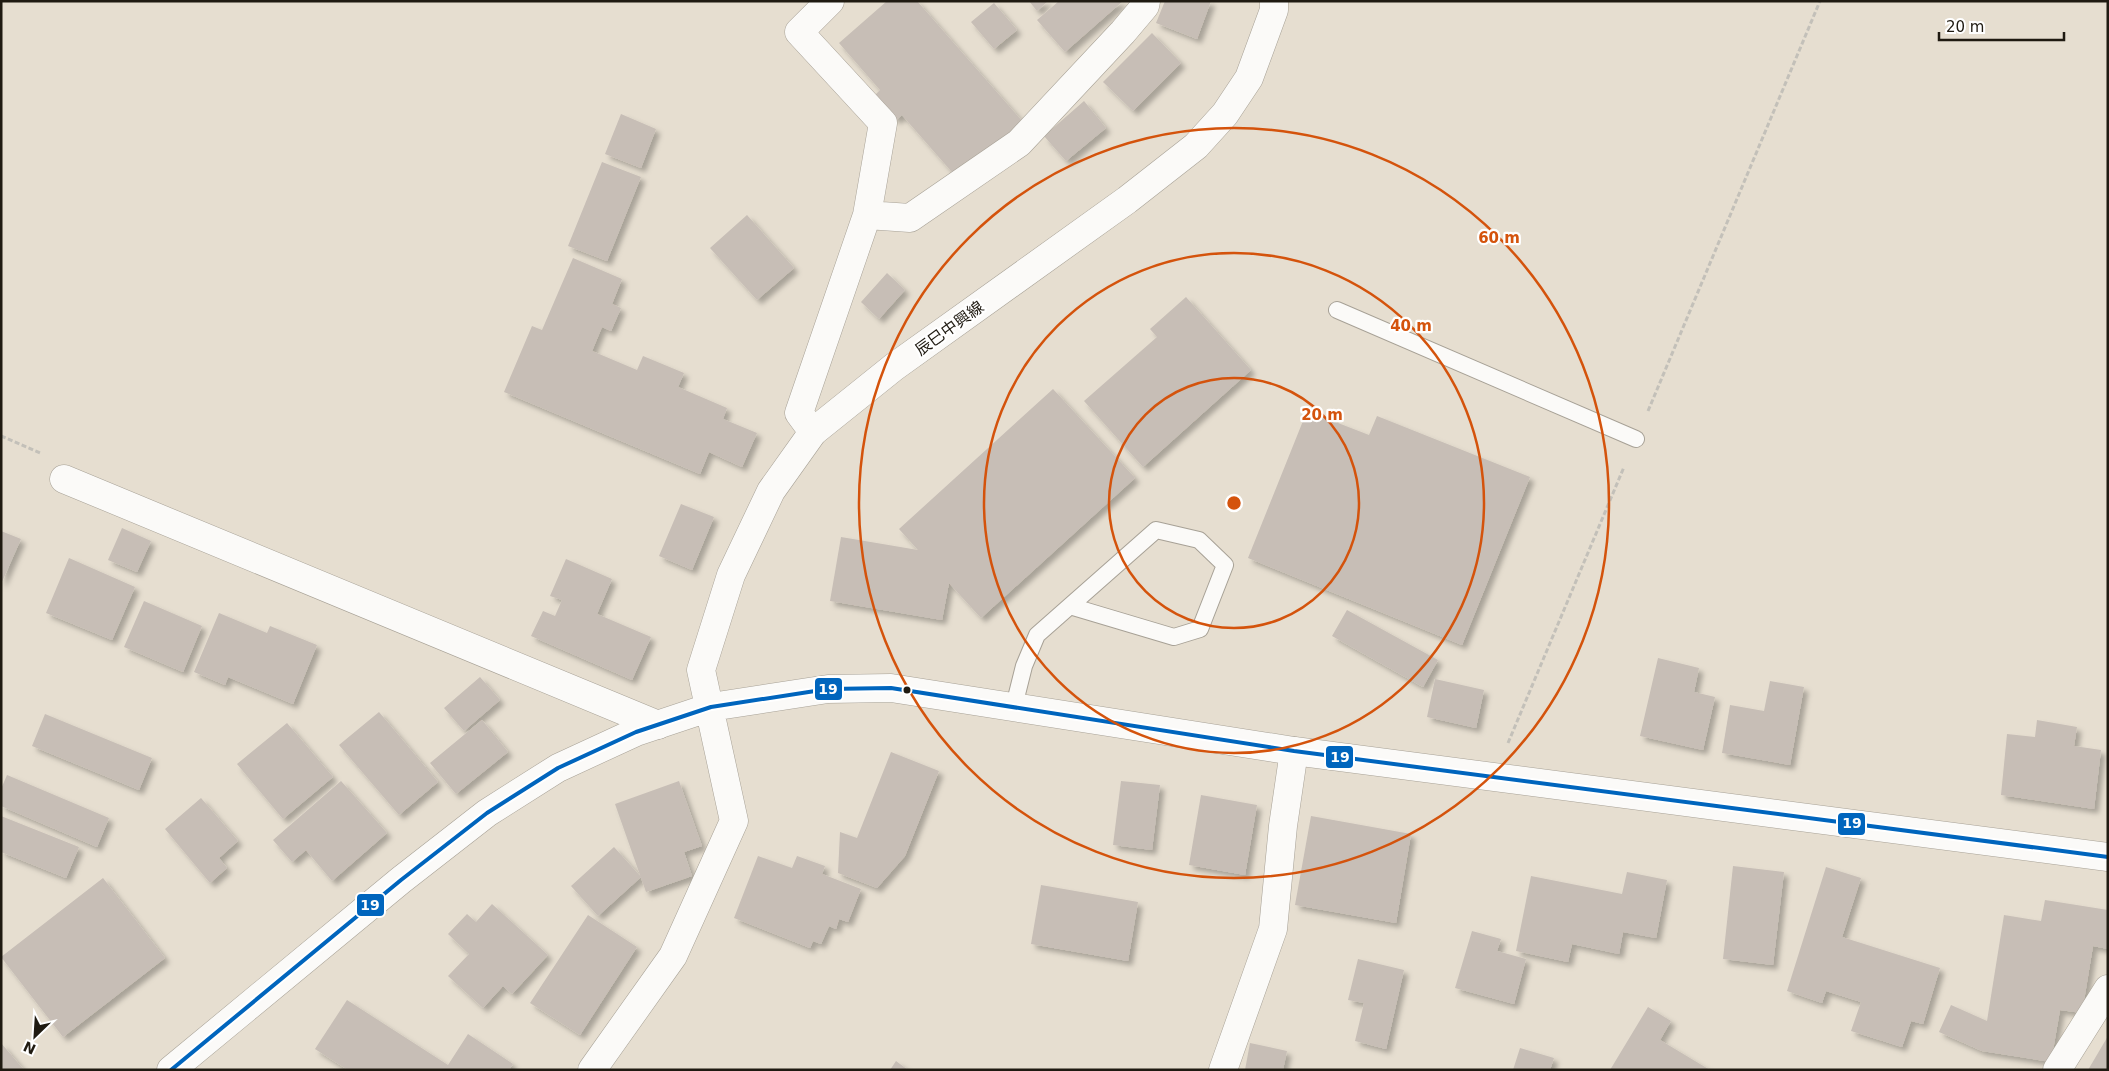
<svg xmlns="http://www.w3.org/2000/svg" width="2109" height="1071" font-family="'DejaVu Sans','Noto Sans JP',sans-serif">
<defs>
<filter id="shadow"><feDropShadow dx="4.5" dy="4.5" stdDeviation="2.5" flood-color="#0004"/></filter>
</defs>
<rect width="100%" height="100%" fill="#e6ded0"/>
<!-- building -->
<path fill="#c7beb6" filter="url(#shadow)" d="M887 1H917L1023 122 958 179 902 115 896 120 875 95 880 90 839 43Z
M1029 1H1048L1037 11Z
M1059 1H1123L1065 52 1037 20Z
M1165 1H1211L1197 39 1156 23Z
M994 3 1017 30 994 49 971 22Z
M1152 33 1181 63 1133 111 1103 82Z
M1084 101 1106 128 1066 161 1044 136Z
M621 114 656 129 641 168 605 154Z
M602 162 641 177 607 261 568 246Z
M747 215 794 268 757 300 710 248Z
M573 258 622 279 612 304 621 308 611 331 602 327 592 351 637 370 643 356 684 373 678 387 727 408 723 419 757 433 742 467 709 452 700 474 504 392 532 326 542 330Z
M887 273 905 290 879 319 861 302Z
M1186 297 1251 370 1143 467 1084 401 1157 337 1150 329Z
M1053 389 1135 478 981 618 949 583 942 620 830 601 841 537 918 550 899 529Z
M1307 411 1369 435 1377 416 1530 477 1462 645 1248 558Z
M681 504 714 517 692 570 659 556Z
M122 528 151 541 137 572 108 560Z
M1 531 21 539 1 584Z
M69 558 135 587 112 640 46 613Z
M566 559 612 579 597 614 651 637 632 680 531 636 543 611 555 616 562 600 550 596Z
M144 601 202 626 183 672 124 647Z
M1347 610 1438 660 1423 687 1332 636Z
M219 613 267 633 270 626 317 645 293 704 228 677 225 685 194 672Z
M1658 658 1699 668 1694 692 1715 697 1703 750 1640 736Z
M480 677 500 700 464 731 444 708Z
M1435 679 1484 690 1476 728 1427 717Z
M1770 681 1804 687 1790 765 1722 753 1730 705 1764 711Z
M379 712 438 782 399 815 339 745Z
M45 714 152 758 139 790 32 746Z
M482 720 508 752 456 794 430 763Z
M2037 720 2077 727 2074 746 2101 750 2094 809 2001 795 2007 734 2035 737Z
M287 723 333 777 283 819 237 764Z
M891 752 939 771 905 856 877 888 838 873 840 832 857 838Z
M7 775 109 818 97 847 1 806V789Z
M341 781 387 833 332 881 306 850 292 862 273 840Z
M679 781 702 846 684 852 692 876 646 892 615 804Z
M1121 781 1160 785 1152 850 1113 845Z
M1201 795 1257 805 1245 875 1189 865Z
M201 798 238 841 219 858 227 868 210 883 165 829Z
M1 816 79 847 66 878 1 852Z
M1311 816 1411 834 1396 923 1295 905Z
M614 847 641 877 598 916 571 886Z
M758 856 792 868 797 856 825 866 822 874 861 889 848 922 839 919 836 929 829 926 821 944 813 941 810 948 734 918Z
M1733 866 1784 872 1773 965 1723 959Z
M1826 867 1861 878 1842 937 1940 968 1923 1024 1911 1021 1902 1047 1851 1031 1861 1002 1826 991 1822 1003 1787 991Z
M1627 872 1667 880 1656 938 1623 932 1619 954 1572 944 1568 962 1516 951 1531 876 1622 894Z
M103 878 165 958 63 1037 1 957Z
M1041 885 1138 902 1128 961 1031 944Z
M2045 900 2108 910V949L2093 946 2082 1013 2060 1010 2051 1062 1982 1051 1939 1032 1951 1005 1987 1021 2004 915 2041 921Z
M492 904 548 955 512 994 503 986 483 1008 448 976 469 954 448 934 467 914 476 922Z
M588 915 637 947 580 1035 530 1003Z
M1472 931 1501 939 1497 951 1526 959 1514 1004 1455 988Z
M1358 959 1404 970 1386 1049 1355 1041 1364 1003 1348 1000Z
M347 1000 448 1065 468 1034 513 1064 509 1070H348L315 1049Z
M1648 1007 1671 1021 1660 1040 1710 1070H1610Z
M2108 1036V1070H2088Z
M1 1043 24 1070H1Z
M1250 1043 1287 1051 1283 1070H1245Z
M1520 1048 1554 1058 1550 1070H1513Z
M896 1061 908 1070H890Z"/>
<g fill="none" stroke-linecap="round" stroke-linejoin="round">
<!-- lane casing -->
<g stroke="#a7a196" stroke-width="18">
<path id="lane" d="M1337 310 1636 439
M1014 706 1024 666 1037 635 1156 530 1199 540 1225 565 1200 629 1174 637 1070 606"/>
</g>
<!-- street casing -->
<g stroke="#a7a196" stroke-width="29">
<path id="street" d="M830 1 799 32 883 123 867 215
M813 432 799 413 867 215 910 218 1019 143 1123 32 1145 6 1146 1
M64 479 658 725
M1223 1070 1273 929 1283 826 1294 751
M2057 1070 2108 989"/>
</g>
<!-- secondary casing -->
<g stroke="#a7a196" stroke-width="29">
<path id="secondary" d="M171 1070 401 880 487 813 558 768 636 732 711 707 828 689 891 688 1294 751 2108 857
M592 1070 673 956 734 821 701 670 731 575 771 491 813 432 894 367 1127 200 1196 146 1225 114 1249 78 1274 10V1"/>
</g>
<!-- path -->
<path stroke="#c3c0b9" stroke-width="3" stroke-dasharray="5 2.5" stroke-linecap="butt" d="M1648 411 1820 1
M1 436 40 453
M1508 743 1624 467"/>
<!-- lane -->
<use href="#lane" stroke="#fbfaf8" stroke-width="16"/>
<!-- street -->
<use href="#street" stroke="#fbfaf8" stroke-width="28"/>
<!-- secondary -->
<use href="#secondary" stroke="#fbfaf8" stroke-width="28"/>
<!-- bus-1 casing -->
<g stroke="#fff" stroke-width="8">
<path id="bus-1" d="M171 1070 401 880 487 813 558 768 636 732 711 707 828 689 891 688 1294 751 2108 857"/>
</g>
<!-- bus-1 -->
<use href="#bus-1" stroke="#0065bd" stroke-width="4"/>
</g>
<!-- distance rings -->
<g fill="none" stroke="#d4530c" stroke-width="2.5">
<circle cx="1234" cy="503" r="125"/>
<circle cx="1234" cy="503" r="250"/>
<circle cx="1234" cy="503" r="375"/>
</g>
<!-- markers -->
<circle fill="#1f1a11" stroke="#fff" stroke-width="2" cx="907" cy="690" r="4.5"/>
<g text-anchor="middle" stroke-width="4.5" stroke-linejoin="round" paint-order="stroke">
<!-- street labels -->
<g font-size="16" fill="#1f1a11" stroke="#fff">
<text transform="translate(949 328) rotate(-36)" y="6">辰巳中興線</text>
</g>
</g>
<circle cx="1234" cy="503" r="8" fill="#d4530c" stroke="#fff" stroke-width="2.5"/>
<g font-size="15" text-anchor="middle" font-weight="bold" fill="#d4530c" stroke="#fff" stroke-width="4.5" stroke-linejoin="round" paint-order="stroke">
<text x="1499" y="243">60 m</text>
<text x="1411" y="331">40 m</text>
<text x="1322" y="420">20 m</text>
</g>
<g stroke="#fff" stroke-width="2">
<rect x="814" y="677" width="29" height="24" rx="5" fill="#0065bd"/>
<rect x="1325" y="745" width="29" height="24" rx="5" fill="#0065bd"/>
<rect x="1837" y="812" width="29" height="24" rx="5" fill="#0065bd"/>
<rect x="356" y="893" width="29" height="24" rx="5" fill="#0065bd"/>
</g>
<g font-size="14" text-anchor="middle" font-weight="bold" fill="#fff">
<text x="828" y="694">19</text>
<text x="1340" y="762">19</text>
<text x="1852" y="828">19</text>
<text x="370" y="910">19</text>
</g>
<!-- border -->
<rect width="2109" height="1071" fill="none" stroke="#1f1a11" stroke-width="5"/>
<!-- north arrow -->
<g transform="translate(35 1036) rotate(205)" stroke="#ffffff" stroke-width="4" paint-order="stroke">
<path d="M0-4L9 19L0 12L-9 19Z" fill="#1f1a11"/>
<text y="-8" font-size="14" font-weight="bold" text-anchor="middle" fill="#1f1a11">N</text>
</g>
<!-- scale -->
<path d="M1939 32v8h125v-8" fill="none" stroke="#1f1a11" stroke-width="2.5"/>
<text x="1946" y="32" font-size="15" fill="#1f1a11" stroke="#ffffff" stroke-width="4" paint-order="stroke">20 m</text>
</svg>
